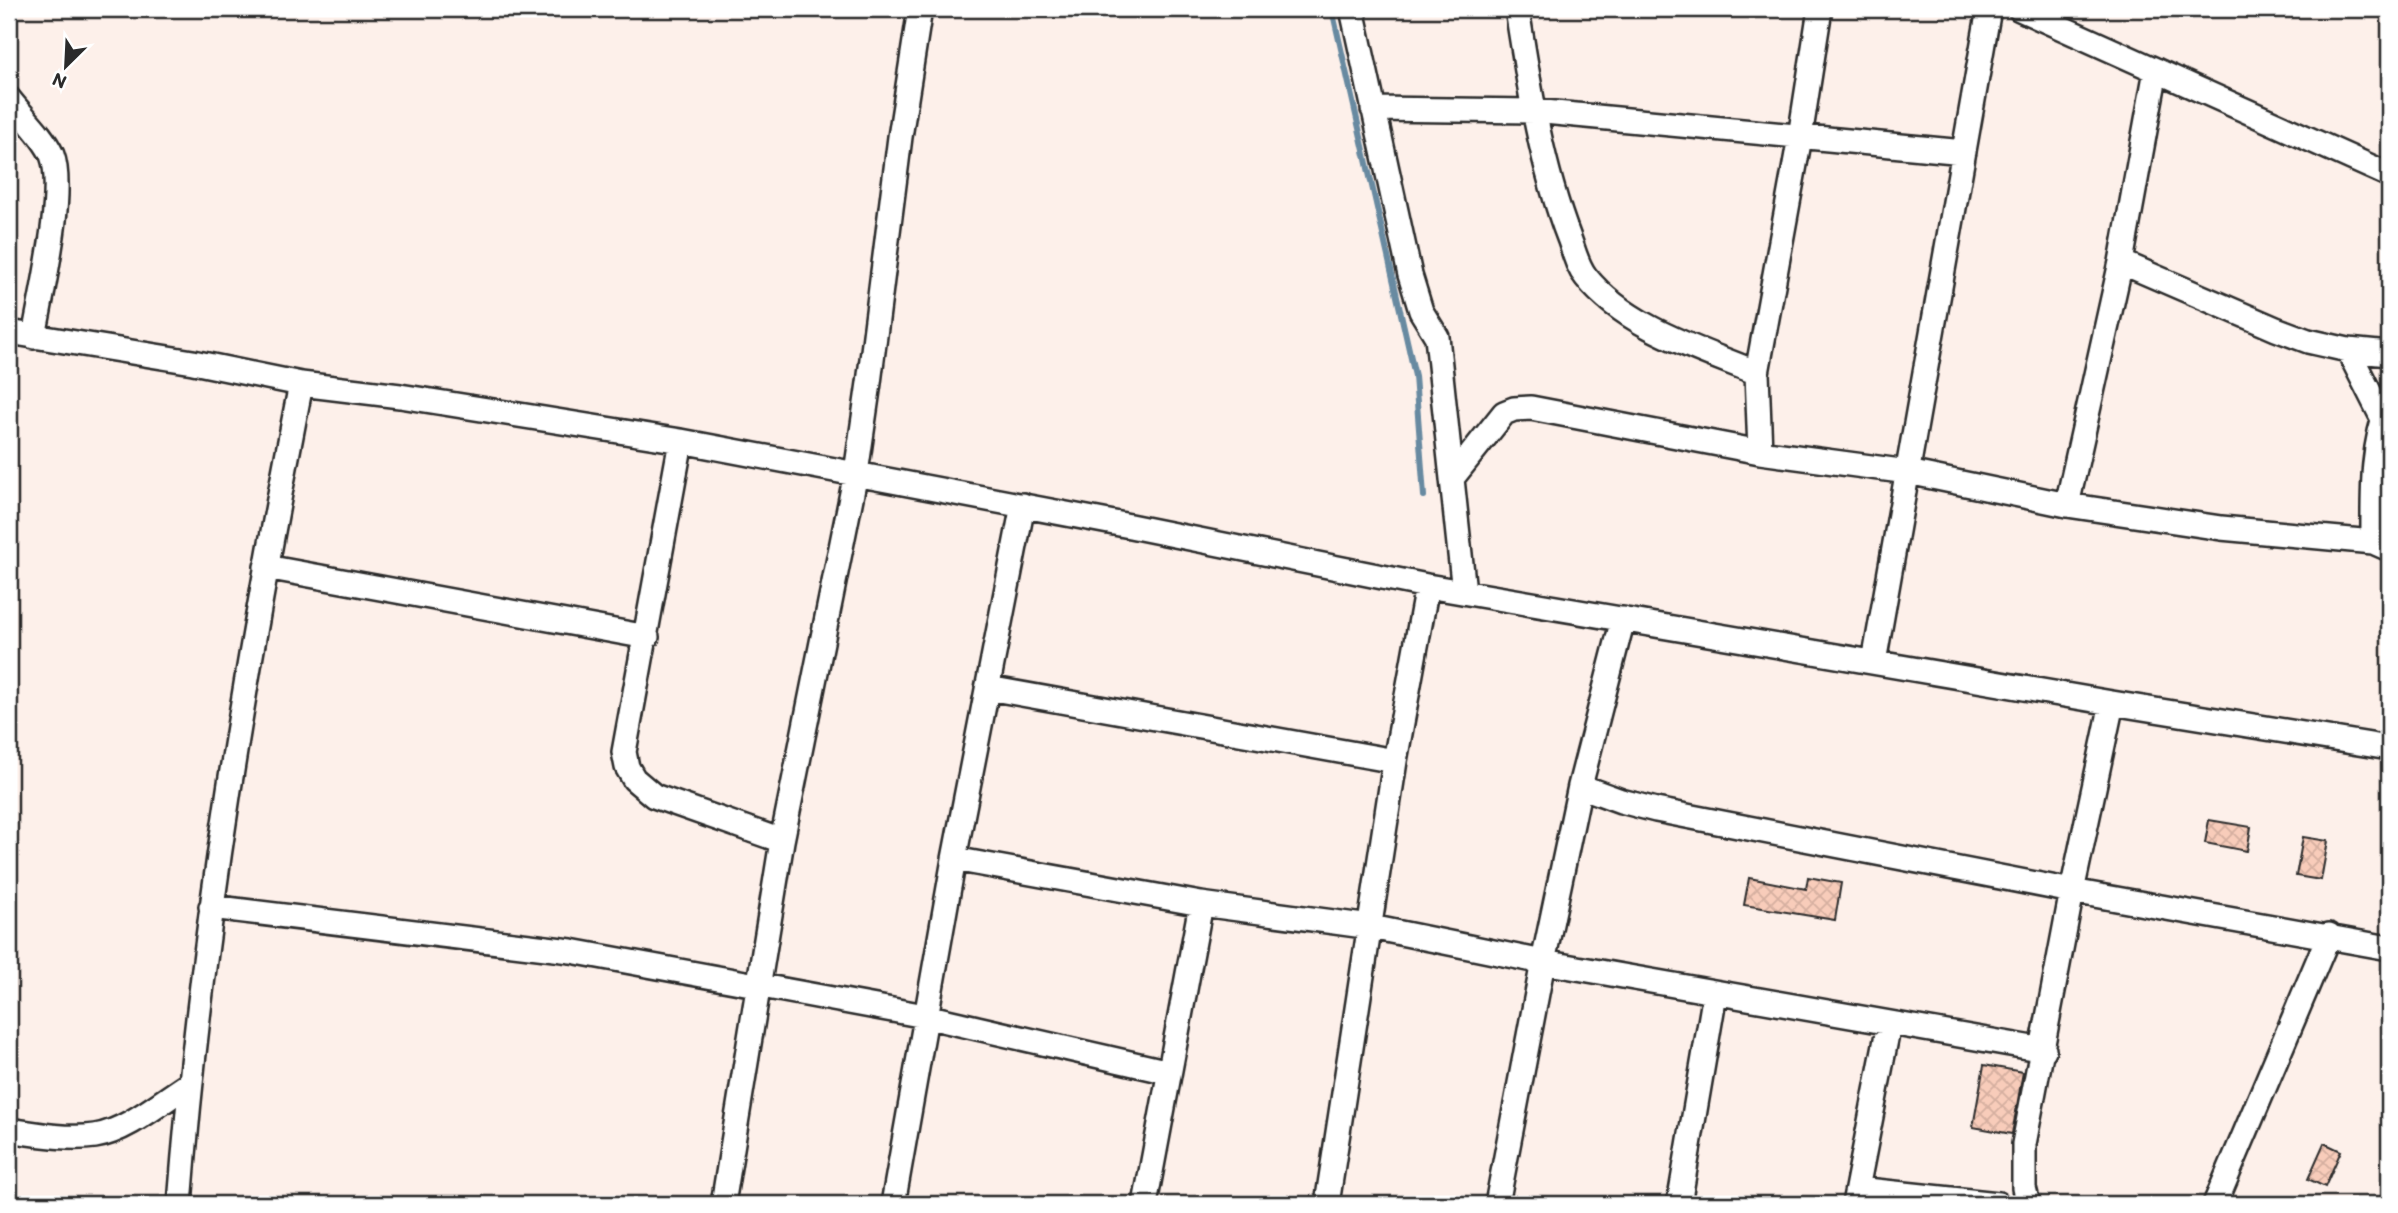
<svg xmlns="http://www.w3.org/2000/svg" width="2398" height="1213" font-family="Itim,sans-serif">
<defs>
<pattern id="building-cross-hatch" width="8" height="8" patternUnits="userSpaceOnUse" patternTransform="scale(1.75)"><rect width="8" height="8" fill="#f8ccba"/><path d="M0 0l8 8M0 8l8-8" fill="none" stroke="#d5afa0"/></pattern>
</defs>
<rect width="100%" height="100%" fill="#fdf0ea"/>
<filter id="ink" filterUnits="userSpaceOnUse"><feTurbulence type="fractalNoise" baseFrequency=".0143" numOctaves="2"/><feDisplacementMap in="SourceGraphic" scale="14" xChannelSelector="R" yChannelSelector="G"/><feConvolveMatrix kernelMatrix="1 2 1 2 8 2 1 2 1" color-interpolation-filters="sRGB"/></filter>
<g filter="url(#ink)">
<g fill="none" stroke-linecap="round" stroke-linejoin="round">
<!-- stream -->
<path stroke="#678aa1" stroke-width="6" d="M1332 9 1415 376 1424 496"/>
</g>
<!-- building -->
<path fill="url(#building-cross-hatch)" stroke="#2b2b2b" stroke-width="2" d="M2209 820 2251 827 2247 851 2205 843Z
M2303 837 2328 841 2321 880 2296 876Z
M1808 877 1841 883 1835 920 1744 905 1749 878 1806 889Z
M1984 1065 2023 1072 2012 1134 1973 1127Z
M2324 1143 2341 1151 2325 1187 2308 1179Z"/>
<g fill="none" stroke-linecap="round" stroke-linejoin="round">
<!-- street casing -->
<g stroke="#2b2b2b" stroke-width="28">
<path id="street" d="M1352 9 1410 275 1421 311 1437 337 1464 592
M1517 9C1529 86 1541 165 1569 238 1574 251 1577 266 1586 277 1627 328 1699 349 1757 373
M2020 9 2389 175
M9 99C22 116 43 135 52 155 66 191 41 296 34 337
M1373 109 1534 111 1964 152
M2121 262 2276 329 2308 341 2348 350 2389 354
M9 332 193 362 301 384 400 396 681 441 1130 526 1427 586 2112 703 2389 748
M2348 350 2383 419
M681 441 624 752 627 767 634 779 654 796 782 841
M1760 452 1757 373 1800 137 1820 9
M1453 477 1504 413 1514 409 1531 408 1760 452 1908 472 2067 505 2221 528 2373 542 2389 549
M2067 505 2121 262 2156 70
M2373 542C2373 493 2371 449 2389 402
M266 567 647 637
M1874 662 1989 9
M988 688 1395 761
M2112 703 2072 891 2389 948
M1580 786 1621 801 1656 810 2072 891 2024 1144V1188L2028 1204
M954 859 1201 904 1371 927 1543 962 2044 1050
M211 907 571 951 925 1016 1169 1072
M9 1130C35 1134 68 1140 95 1136 127 1131 162 1101 189 1084
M1857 1189 1998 1204
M180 1204C201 929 248 656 301 384
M723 1204 782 841 856 473 869 383 900 137 920 9
M893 1204 954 859 1023 505
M1145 1204 1201 904
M1327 1204 1395 761 1427 586
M1497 1204 1543 962 1580 786 1623 619
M1679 1204 1715 993
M1854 1204 1889 1024
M2215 1204 2329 935"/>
</g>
<!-- street -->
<use href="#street" stroke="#fff" stroke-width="23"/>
</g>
</g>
<!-- margin -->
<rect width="2398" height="1213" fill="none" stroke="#fff" stroke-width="35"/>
<rect x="18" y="18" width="2363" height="1178" fill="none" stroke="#2b2b2b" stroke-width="2.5" filter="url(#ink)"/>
<!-- north arrow -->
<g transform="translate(66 66) rotate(204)" stroke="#ffffff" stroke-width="5" paint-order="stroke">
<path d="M0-5L12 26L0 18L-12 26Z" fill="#2b2b2b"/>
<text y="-10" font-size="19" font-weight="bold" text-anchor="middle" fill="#2b2b2b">N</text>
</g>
</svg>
